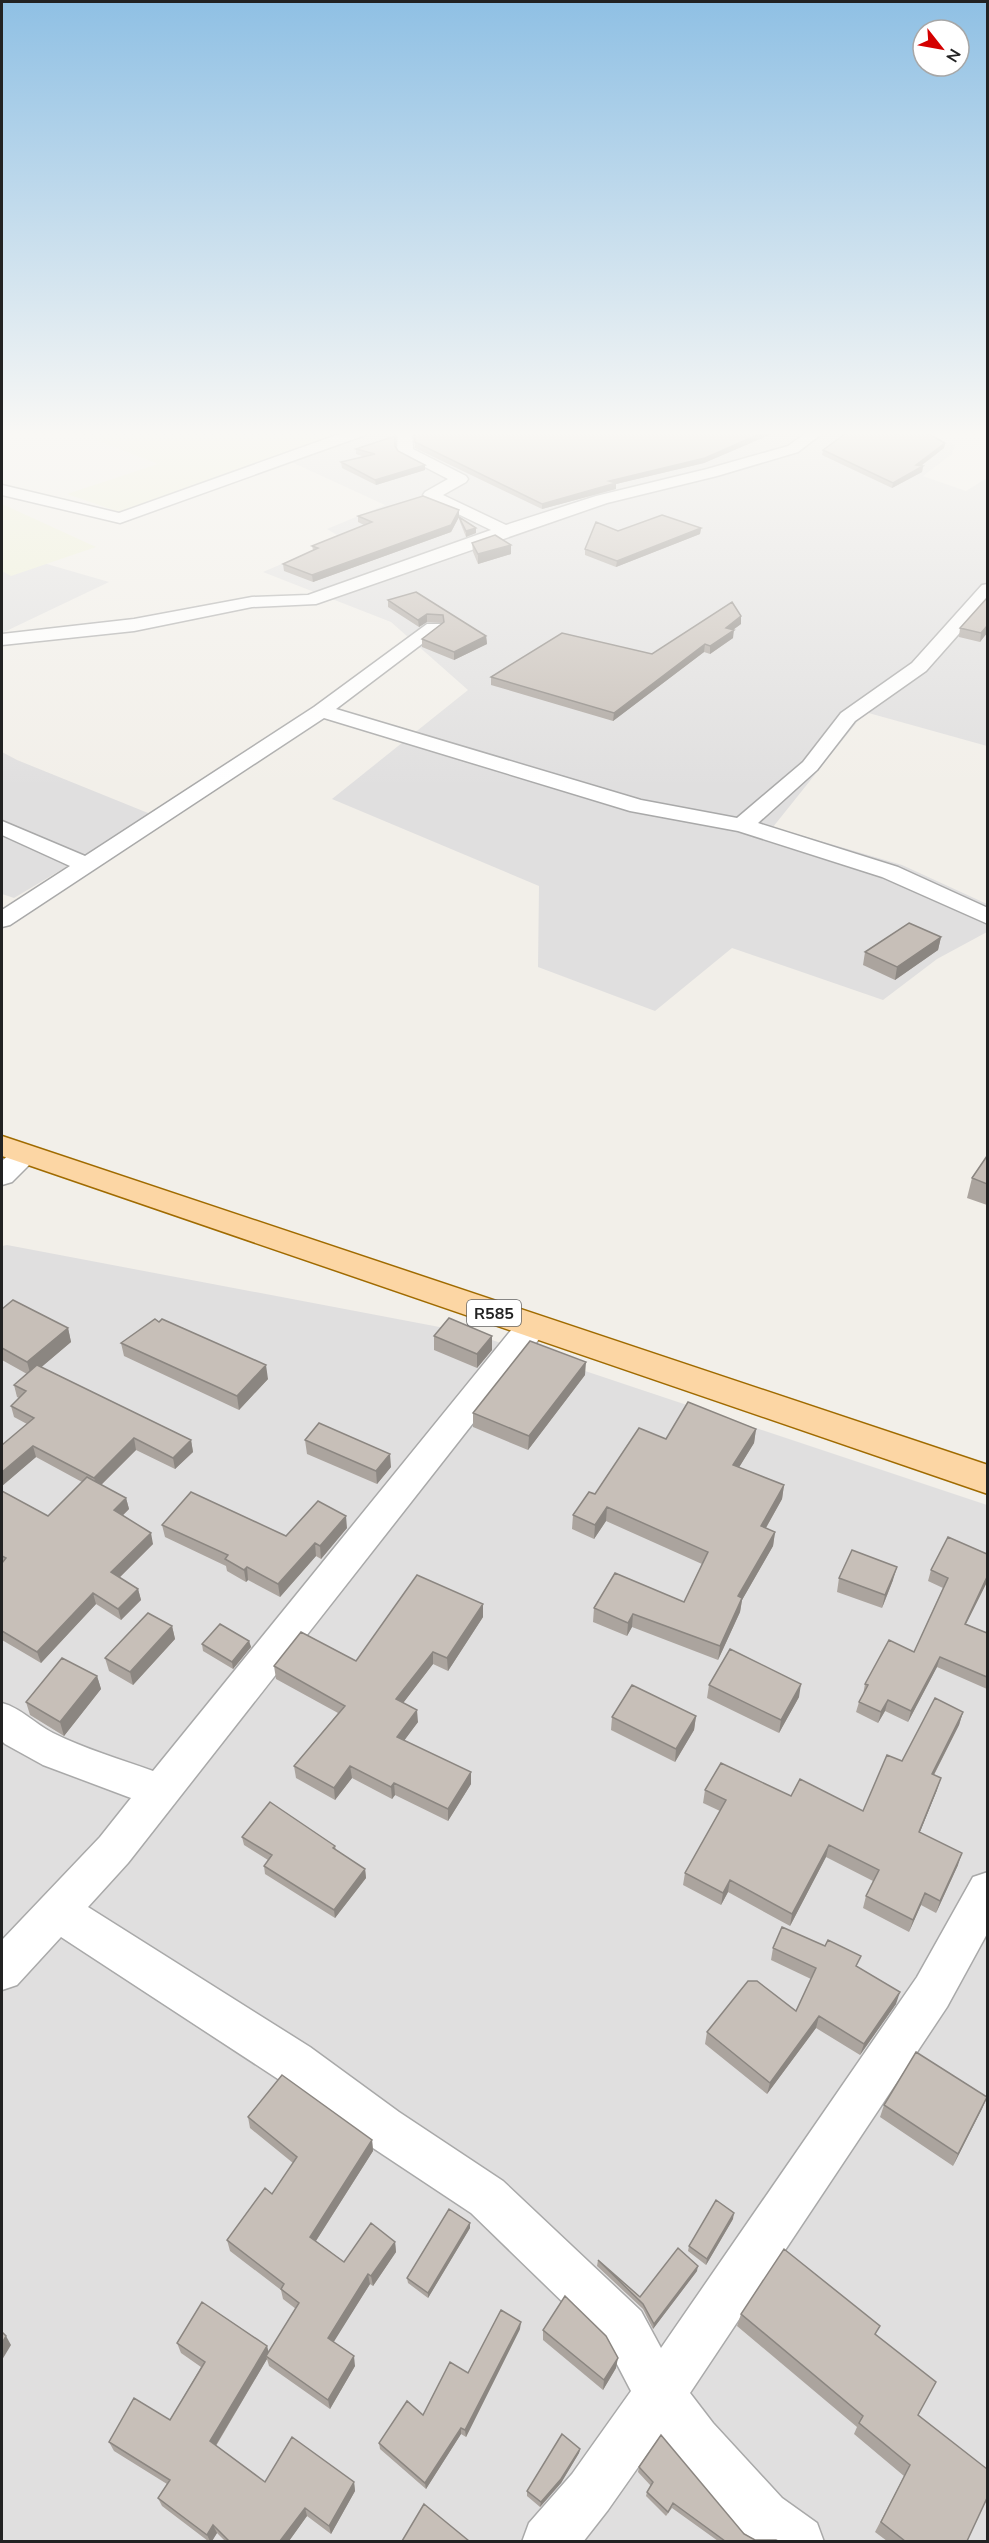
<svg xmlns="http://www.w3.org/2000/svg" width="989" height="2543" font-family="'Nunito Sans',sans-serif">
<rect width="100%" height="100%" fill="#f2efe9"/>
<!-- residential -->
<path fill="#e0dfdf" d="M366 432H918L955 445 952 454 923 476 966 491 987 478V746L865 712 773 827 902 865 987 904V932L937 959 883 1000 732 948 655 1011 538 967 539 886 332 799 468 690 391 622 263 572 342 538 327 529 385 505 287 460Z
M2 551 109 582 2 633Z
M2 752 17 760 153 815 14 898 2 894Z
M7 1245 471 1333 987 1505V2541H2V1246Z"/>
<!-- farmland -->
<path fill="#eef0d5" d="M76 432H353L125 514 67 494 158 464Z
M2 504 96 547 11 576 2 571Z"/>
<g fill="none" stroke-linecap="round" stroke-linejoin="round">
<!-- minor casing -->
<g stroke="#a9a9a9" stroke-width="3">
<path id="minor" d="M345 432H367L365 435 120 523 2 495V485L119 513Z
M398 432H412L413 449 466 476 468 479 466 482 443 495 506 525 596 496 707 469 788 446 807 432H824L798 452 717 476 607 503 316 604 252 607 134 631 2 645V634L134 619 252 597 308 595 491 530 425 498 423 495 425 492 448 479 400 454 397 451Z
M988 584V601L926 671 855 721 817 770 758 823 898 867 988 908V924L882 877 738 831 630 811 324 718 10 925 2 927V910L70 866 2 835V821L85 856 314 707 427 624H441L443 628 336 709 641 800 737 818 803 762 841 713 912 663 982 585Z
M25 1146 35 1149 39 1155 12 1182 2 1185V1161L15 1149Z
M532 1315 543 1318 547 1326 543 1334 128 1863 88 1907 310 2047 399 2112 503 2181 641 2311 661 2348 917 1977 973 1877 988 1872V1932L947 2007 690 2393 713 2423 782 2498 817 2523 824 2542H753L744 2536 660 2436 608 2510 583 2542H522L529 2523 572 2474 631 2391 607 2345 471 2213 367 2144 278 2079 61 1937 17 1985 2 1990V1940L100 1837 131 1798 43 1765 5 1744 2 1741V1703C21 1708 35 1724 53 1733 85 1749 120 1759 153 1771L521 1318Z"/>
</g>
<!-- primary casing -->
<g stroke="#a06b00" stroke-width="3">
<path id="primary" d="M2 1136 988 1465V1494L2 1156Z"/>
</g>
<!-- minor -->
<use href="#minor" fill="#fff" fill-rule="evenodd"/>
<!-- primary -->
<use href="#primary" fill="#fcd6a4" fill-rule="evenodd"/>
</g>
<!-- wall -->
<path fill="#aba49e" d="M414 432H776L704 463 616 484V489L542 509 415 448Z
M945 443 944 448 921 466H923L922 472 892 488 822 455 823 450Z
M395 446 398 451 425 470 376 485 342 468 341 462 365 457 356 454V449Z
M459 510V517L451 532 313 582 284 571 283 564 313 550 312 546 364 525 358 522V516Z
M459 517 476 528V533L466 537 460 522Z
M701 528 700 534 616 567 585 555V549L618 531Z
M472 543 511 554 478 564 473 552Z
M416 592 486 636 487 644 454 660 422 647V639L443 623 427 622 419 627 388 607V600Z
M987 598V633L980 642 959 637 960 628Z
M741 624 733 630V638L710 654 704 652 613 721 491 685V677L652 654Z
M941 937 938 950 895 980 863 965 865 952Z
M987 1156V1205L967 1198 972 1178Z
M2 1309 68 1328 71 1342 41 1367 191 1440 193 1452 175 1469 136 1450 101 1485 126 1498 129 1509 122 1516 153 1544 119 1578 138 1589 141 1600 121 1620 96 1604 41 1663 2 1640V1491L48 1516 82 1482 36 1457 2 1486 27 1424 14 1417 11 1406 19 1398 17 1397 14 1385 27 1374 2 1360Z
M434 1336H492V1350L477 1368 434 1350Z
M121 1343 268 1379 239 1410 124 1356Z
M585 1375 528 1450 473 1427V1413Z
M756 1429 754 1443 739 1467 784 1485 782 1499 766 1528 775 1532 773 1546 742 1600 740 1612 718 1660 632 1627 627 1636 593 1622 594 1608 684 1602 702 1564 606 1521 594 1539 572 1529 573 1515 595 1494 666 1439Z
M305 1440 391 1467 377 1484 307 1454Z
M162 1525 286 1536 347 1528 321 1559 316 1556 280 1597 248 1580 246 1582 227 1571 226 1566 165 1537Z
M931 1570 987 1582 966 1624 987 1633V1689L937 1667 908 1722 885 1711 878 1723 856 1712 859 1702 863 1695 865 1684 914 1652 943 1588 928 1581Z
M839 1578 893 1580 882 1608 837 1592Z
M483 1604V1617L448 1671 433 1664 403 1703 418 1722 404 1740 471 1784 448 1821 395 1795 392 1799 352 1778 335 1800 296 1778 294 1766 338 1713 276 1679 274 1666 356 1661Z
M172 1626 175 1639 133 1685 109 1671 105 1658Z
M249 1641 251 1647 233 1669 203 1651 202 1644Z
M97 1676 101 1689 64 1736 30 1715 26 1702Z
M709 1685 799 1697 779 1733 707 1698Z
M963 1712 959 1725 934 1775 937 1790 920 1832 958 1865 936 1913 921 1905 909 1932 863 1908 866 1896 873 1881 826 1857 790 1926 728 1892 721 1905 683 1885 685 1873 720 1811 703 1803 705 1790 791 1796 863 1811 902 1761Z
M696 1716 694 1730 675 1762 611 1730 612 1717Z
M242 1837 335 1846 336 1850 365 1869 366 1878 335 1918 265 1874 264 1866 268 1860 244 1845Z
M773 1948 858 1967 896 2004 860 2055 816 2028 767 2094 705 2044 707 2032 796 2011 811 1979 771 1960Z
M987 2097 953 2166 880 2117 884 2105Z
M248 2117 372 2140 373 2151 316 2241 344 2262 395 2242 396 2252 373 2286 370 2284 333 2342 355 2366 330 2409 269 2366 267 2359 216 2446 265 2482H354L355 2491 331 2534 307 2516 289 2541H225L217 2533 212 2541H208L162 2506 158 2498 167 2484 114 2451 109 2442 170 2420 201 2367 181 2353 177 2343 267 2346 269 2353 296 2309 283 2299 281 2290 230 2251 227 2240 272 2194 293 2163 250 2128Z
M733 2219 706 2265 688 2251 689 2246Z
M470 2223V2228L428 2298 408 2283 407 2278Z
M598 2260 640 2297 697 2271 653 2329 643 2309 597 2266Z
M741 2314 876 2335 918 2415 967 2541H887L875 2532 904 2476 854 2434 857 2427 737 2326Z
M520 2329 466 2437 461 2434 426 2489 380 2449 379 2443 423 2415 468 2373Z
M543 2330 616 2368 603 2390 543 2340Z
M580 2449 579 2453 561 2483 540 2507 527 2496V2491Z
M639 2467 755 2540 778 2541H718L672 2508 666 2516 646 2496 647 2492 651 2486 638 2472Z"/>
<!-- shaded-wall -->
<path fill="#8b8681" d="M764 432H776L704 463 616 484V489L542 509V504L609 481Z
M945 443 944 448 915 470 916 465Z
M425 465V470L376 485 375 480Z
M923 466 922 472 892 488 893 483Z
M459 510V517L451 532 313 582 312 575Z
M476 528V533L466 537V531Z
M701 528 700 534 616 567 617 561Z
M511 545V554L478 564V554Z
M427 614V622L419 627 418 620Z
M741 616V624L727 634 734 630 733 638 710 654V646L726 628Z
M987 626V633L980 642 981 633Z
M486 636 487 644 454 660V652Z
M705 644 704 652 613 721 614 713Z
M941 937 938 950 895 980 897 967Z
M68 1328 71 1342 31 1376 27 1362Z
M492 1336V1350L477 1368V1354Z
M586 1362 585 1375 528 1450 529 1436Z
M266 1365 268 1379 239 1410 237 1396Z
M756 1429 754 1443 732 1479 733 1465Z
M134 1438 136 1450 97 1489 94 1478Z
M191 1440 193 1452 175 1469 173 1458Z
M33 1446 36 1457 2 1486V1472Z
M390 1454 391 1467 377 1484 376 1471Z
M784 1485 782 1499 759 1540 761 1526Z
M126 1498 129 1509 116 1522 114 1510Z
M607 1507 606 1521 594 1539 595 1525Z
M346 1516 347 1528 321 1559 320 1546Z
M775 1532 773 1546 742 1600 740 1612 718 1660 720 1646 738 1596Z
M151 1533 153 1544 113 1584 111 1572Z
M315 1543 316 1556 280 1597 278 1584Z
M247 1567 248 1580 246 1582 244 1570Z
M897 1567 893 1580 882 1608 885 1595Z
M987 1577V1582L961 1634 965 1624Z
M138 1589 141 1600 121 1620 118 1609Z
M93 1593 96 1604 41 1663 37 1652Z
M483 1604V1617L448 1671 447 1658Z
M633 1614 632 1627 627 1636 628 1623Z
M172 1626 175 1639 133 1685 130 1672Z
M249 1641 251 1647 233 1669 232 1662Z
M433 1652V1664L397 1711 396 1699Z
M940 1657 937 1667 908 1722 911 1711Z
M97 1676 101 1689 64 1736 60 1722Z
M801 1684 799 1697 779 1733 781 1720Z
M888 1700 885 1711 878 1723 881 1712Z
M417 1710 418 1722 398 1749 397 1737Z
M963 1712 959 1725 928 1786 932 1774Z
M696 1716 694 1730 675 1762 676 1749Z
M350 1766 352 1778 335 1800 334 1788Z
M471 1772V1784L448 1821V1809Z
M941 1778 937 1790 915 1844 919 1832Z
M394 1783 395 1795 392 1799 391 1787Z
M829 1845 826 1857 790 1926 792 1914Z
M962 1853 958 1865 936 1913 940 1901Z
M365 1869 366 1878 335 1918 334 1910Z
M730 1880 728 1892 721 1905 723 1893Z
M925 1893 921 1905 909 1932 913 1920Z
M900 1992 896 2004 860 2055 864 2044Z
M819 2016 816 2028 767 2094 770 2083Z
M987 2097 982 2109 953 2166 958 2154Z
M372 2140 373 2151 312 2247 310 2237Z
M734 2213 733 2219 706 2265 707 2259Z
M470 2223V2228L428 2298V2293Z
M395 2242 396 2252 373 2286 371 2276Z
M698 2266 697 2271 653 2329 654 2324Z
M368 2274 370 2284 330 2348 328 2338Z
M521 2322 520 2329 466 2437 465 2430Z
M6 2336 11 2345 2 2360V2343Z
M267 2346 269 2355 266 2356 267 2359 213 2450 210 2441Z
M354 2356 355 2366 330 2409 328 2400Z
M618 2358 616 2368 603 2390 604 2380Z
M461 2428V2434L426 2489 425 2483Z
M580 2449 579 2453 561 2483 540 2507 541 2502Z
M354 2482 355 2491 331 2534 329 2526Z
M305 2508 307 2516 289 2541H280Z
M213 2525 217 2533 212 2541H210L207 2535Z"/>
<!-- building -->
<path fill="#c7bfb8" stroke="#8b8681" stroke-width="1.5" d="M414 432H764L705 458 609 481 616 483 542 504 415 442Z
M848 432H889L897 434 908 432H926L945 443 916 465 923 466 893 483 823 450Z
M395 436V446L398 451 425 465 375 480 341 462 375 454 356 449Z
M423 496 459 510 451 525 312 575 283 564 318 548 312 546 372 522 358 516Z
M662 515 701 528 617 561 585 549 596 522 618 531Z
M459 517 476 528 466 531Z
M495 535 511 545 478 554 472 543Z
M416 592 486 636 454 652 422 639 444 622 443 615 427 614 418 620 388 600Z
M987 598V626L981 633 960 628Z
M732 602 741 616 726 628 734 630 710 646 705 644 614 713 491 677 562 633 652 654Z
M909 923 941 937 897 967 865 952Z
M987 1156V1184L972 1178Z
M13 1300 68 1328 27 1362 2 1348V1309Z
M449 1318 492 1336 477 1354 434 1336Z
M155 1319 159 1322 162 1319 266 1365 237 1396 121 1343Z
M530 1341 586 1362 529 1436 473 1413Z
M37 1365 191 1440 173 1458 134 1438 94 1478 33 1446 2 1472V1445L34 1418 11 1406 26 1391 14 1385Z
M688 1402 756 1429 733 1465 784 1485 761 1526 775 1532 738 1596 742 1598 720 1646 633 1614 628 1623 594 1608 615 1573 684 1602 708 1552 607 1507 595 1525 573 1515 589 1492 595 1494 639 1428 666 1439Z
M319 1423 390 1454 376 1471 305 1440Z
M87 1477 126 1498 114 1510 151 1533 111 1572 138 1589 118 1609 93 1593 37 1652 2 1631V1563L6 1558 2 1556V1491L48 1516Z
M191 1492 286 1536 318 1501 346 1516 320 1546 315 1543 278 1584 247 1567 244 1570 225 1559 228 1555 162 1525Z
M948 1537 987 1554V1577L965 1624 987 1633V1677L940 1657 911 1711 888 1700 881 1712 859 1702 868 1685 865 1684 889 1640 914 1652 948 1578 931 1570Z
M852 1550 897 1567 885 1595 839 1578Z
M417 1575 483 1604 447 1658 433 1652 396 1699 417 1710 397 1737 471 1772 448 1809 394 1783 391 1787 350 1766 334 1788 294 1766 345 1706 274 1666 301 1632 356 1661Z
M148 1613 172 1626 130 1672 105 1658Z
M220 1624 249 1641 232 1662 202 1644Z
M730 1649 801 1684 781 1720 709 1685Z
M62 1658 97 1676 60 1722 26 1702Z
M632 1685 696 1716 676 1749 612 1717Z
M935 1698 963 1712 932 1774 941 1778 919 1832 962 1853 940 1901 925 1893 913 1920 866 1896 879 1870 829 1845 792 1914 730 1880 723 1893 685 1873 726 1800 705 1790 721 1763 791 1796 800 1779 863 1811 887 1755 902 1761Z
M270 1802 335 1846 333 1848 365 1869 334 1910 264 1866 272 1855 242 1837Z
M782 1927 825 1946 828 1940 861 1956 856 1966 900 1992 864 2044 819 2016 770 2083 707 2032 748 1981H757L796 2011 816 1968 773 1948Z
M916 2052 987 2097 958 2154 884 2105Z
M282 2075 372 2140 310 2237 344 2262 371 2223 395 2242 371 2276 368 2274 328 2338 354 2356 328 2400 266 2356 299 2303 281 2289 284 2284 227 2240 265 2188 272 2194 297 2157 248 2117Z
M716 2200 734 2213 707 2259 689 2246Z
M449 2209 470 2223 428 2293 407 2278Z
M678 2248 698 2266 654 2324 643 2304 598 2260 640 2297Z
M784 2249 880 2326 875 2334 936 2382 918 2415 987 2469V2498L967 2541H905L881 2522 910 2465 859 2423 863 2416 741 2314Z
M565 2296 606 2336 618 2358 604 2380 543 2330Z
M202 2302 267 2346 210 2441 265 2482 292 2437 354 2482 329 2526 305 2508 280 2541H229L213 2525 207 2535 158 2498 170 2480 109 2442 134 2398 170 2420 205 2362 177 2343Z
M501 2310 521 2322 465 2430 461 2428 425 2483 379 2443 407 2401 423 2415 450 2362 468 2373Z
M2 2332 6 2336 2 2343Z
M562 2434 580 2449 561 2479 541 2502 527 2491Z
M661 2435 744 2534 755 2540H776L778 2541H725L673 2503 668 2512 647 2492 653 2482 639 2467Z
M424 2504 469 2541H402Z"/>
<!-- sky -->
<linearGradient id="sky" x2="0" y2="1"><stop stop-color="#8fc0e4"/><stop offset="0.55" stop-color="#f9f8f5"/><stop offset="1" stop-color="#f9f8f5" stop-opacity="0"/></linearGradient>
<rect width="989" height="788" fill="url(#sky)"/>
<g text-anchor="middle" stroke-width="5" stroke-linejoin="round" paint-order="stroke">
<!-- shield labels -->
<rect fill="#fff" stroke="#646464" stroke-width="1.5" x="467" y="1300" width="54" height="26" rx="4.5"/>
<g font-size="16" font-weight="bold" fill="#222">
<text x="494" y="1319">R585</text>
</g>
</g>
<!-- border -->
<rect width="989" height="2543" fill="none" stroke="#222222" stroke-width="6"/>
<!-- north arrow -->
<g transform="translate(941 48) rotate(121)"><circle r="28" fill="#ffffff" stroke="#a7a7a7" stroke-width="1.5"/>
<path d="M0-4.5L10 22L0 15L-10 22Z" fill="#d40000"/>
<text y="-9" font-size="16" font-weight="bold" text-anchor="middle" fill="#222222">N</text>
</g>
</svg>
